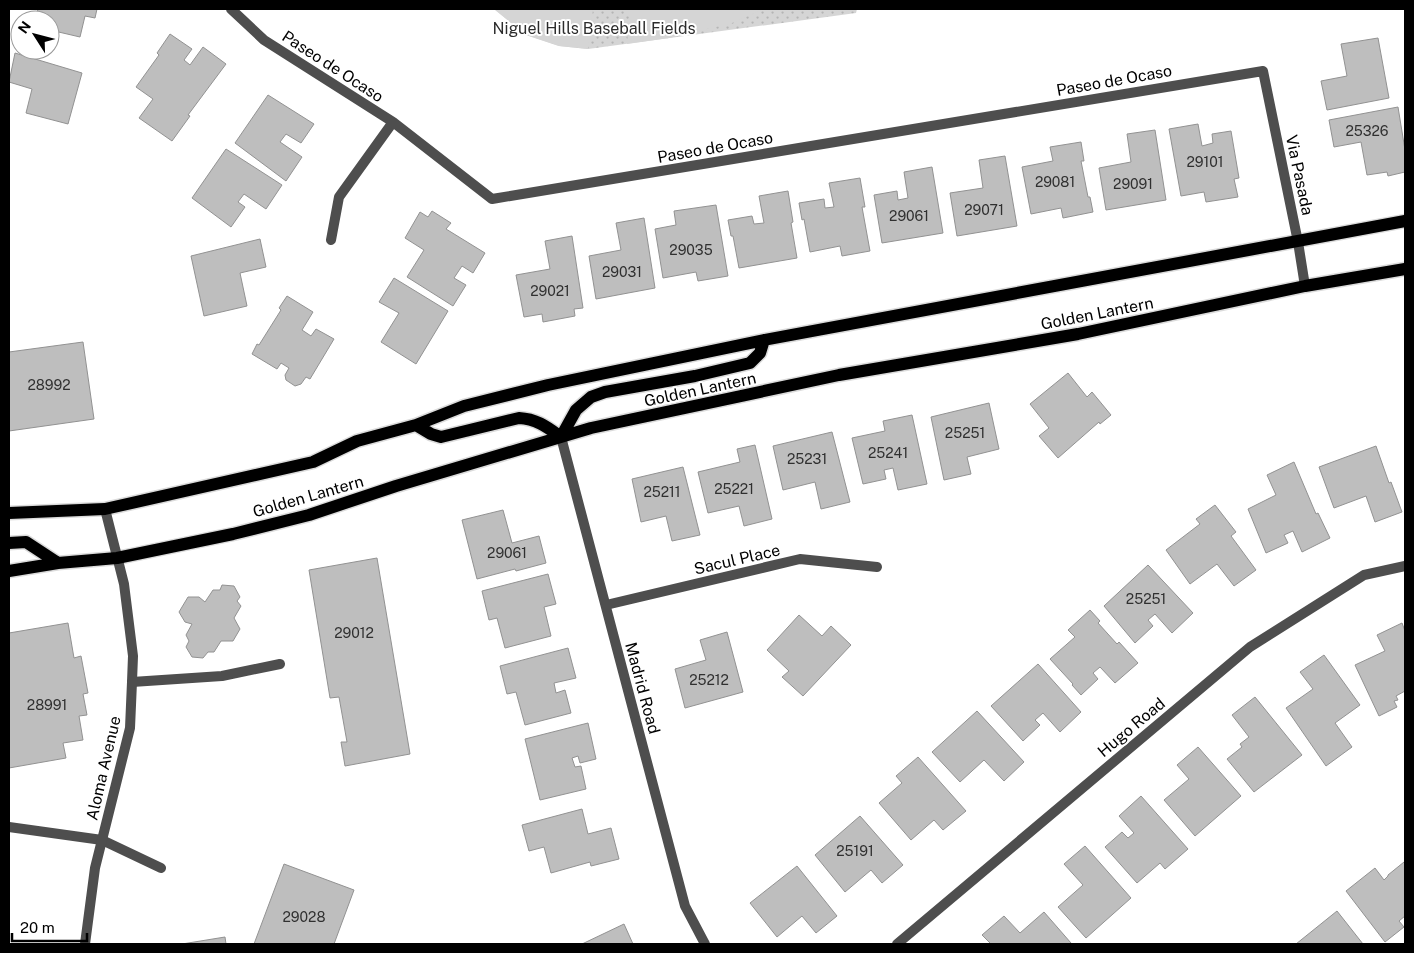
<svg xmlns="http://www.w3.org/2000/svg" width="1414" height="953" font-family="'Public Sans',sans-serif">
<defs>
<pattern id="park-dots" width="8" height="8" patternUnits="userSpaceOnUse" patternTransform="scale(1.25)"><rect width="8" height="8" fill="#d5d5d5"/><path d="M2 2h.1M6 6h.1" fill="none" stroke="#b5b5b5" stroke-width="1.8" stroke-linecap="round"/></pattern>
</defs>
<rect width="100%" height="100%" fill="#fff"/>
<!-- park -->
<path fill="url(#park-dots)" d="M494 9H857L856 13 588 49 559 46 526 35Z"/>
<!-- garden -->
<path fill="#d5d5d5" d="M494 9H593L588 49 559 46 526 35Z
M630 9H764L732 23 669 38 627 44Z"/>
<!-- building -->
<path fill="#bebebe" stroke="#929292" d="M38 9H97L95 18 85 16 80 37 50 30V20H35Z
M170 34 192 49 184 60 190 65 203 47 226 64 188 115 190 116 172 141 139 118 153 99 136 87 159 55 157 53Z
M1378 38 1389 98 1327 110 1321 81 1347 76 1341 44Z
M15 53 82 73 68 124 26 113 32 89 9 82Z
M268 95 314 124 301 143 286 134 280 142 302 157 286 181 235 143Z
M1398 107 1405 150V172L1388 176 1387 172 1367 175 1361 142 1334 147 1329 120Z
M1198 124 1202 146 1213 143 1212 134 1231 131 1239 178 1234 179 1238 197 1206 202 1204 192 1181 196 1169 129Z
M1155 130 1166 200 1106 210 1099 168 1131 162 1127 134Z
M1081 142 1084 161H1081L1088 197H1090L1093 212 1063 218 1061 208 1031 214 1022 167 1053 161 1050 147Z
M226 149 282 185 266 209 244 194 238 202 245 207 231 227 192 198Z
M1005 156 1017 226 957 236 950 193 983 188 979 160Z
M932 167 943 233 882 243 874 195 897 191 898 200 908 198 904 172Z
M860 178 865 207H862L870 251 842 256 840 246 810 252 804 219 802 220 799 203 824 199 825 208 834 207 829 183Z
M788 191 793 222 791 223 797 258 739 268 733 236H731L728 220 752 216 754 224 764 223 759 196Z
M716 205 728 276 698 281 696 272 663 278 655 229 676 225 674 211Z
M432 211 451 223 446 229 485 253 473 273 462 266 454 278 466 285 453 306 407 277 424 250 405 238 420 212 428 217Z
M644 218 655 288 596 299 589 256 621 250 616 223Z
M572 236 583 308 574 309 575 316 543 322 542 314 524 317 516 275 550 269 545 241Z
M260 239 266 267 240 273 247 306 204 316 191 256Z
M394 278 448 311 416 364 381 342 399 313 379 302Z
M287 296 313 312 302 330 311 336 316 329 334 339 310 379 306 377 301 384 295 386 286 380 285 375 289 368 281 363 277 369 252 354 257 344 259 345 281 310 279 308Z
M83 342 94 419 9 431V352Z
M1068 373 1087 397 1092 392 1111 415 1100 424 1099 422 1058 458 1039 436 1049 428 1030 404Z
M989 403 999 449 967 457 971 474 944 480 931 417Z
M912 415 927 484 898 490 893 468 884 470 886 479 863 484 852 438 885 431 883 421Z
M832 432 850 502 821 509 815 482 783 490 773 446Z
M755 445 772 519 744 526 739 506 708 513 698 472 740 462 737 449Z
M1376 446 1389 483 1391 482 1402 512 1375 522 1366 496 1334 508 1319 467Z
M1294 462 1316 514 1318 513 1330 538 1302 552 1293 531 1284 535 1288 543 1266 553 1248 509 1276 495 1267 475Z
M683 467 700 535 672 541 666 516 641 522 632 479Z
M1215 505 1236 532 1231 536 1256 570 1234 586 1217 564 1190 584 1166 550 1200 524 1196 519Z
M503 510 512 543 539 536 546 563 516 571 515 569 477 579 462 520Z
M377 558 410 754 345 766 341 742H347L339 697 330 698 309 570Z
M1148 565 1193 613 1172 633 1155 614 1148 620 1153 626 1135 643 1104 606Z
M548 574 556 604 544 607 551 636 505 648 497 618 489 620 482 591Z
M222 585 234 586 240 597 237 601 241 606 234 618 240 629 233 641H221L214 652H208L203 658 192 657 186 647 189 641 186 635 192 624 185 622 179 612 188 597H199L205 602 213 590H220Z
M1090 610 1100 621 1098 623 1117 644 1119 642 1138 663 1115 683 1100 667 1093 673 1098 679 1081 695 1072 685 1073 684 1050 659 1075 637 1068 630Z
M799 615 822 636 831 626 851 645 803 696 782 677 789 671 767 650Z
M68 623 74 658 81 656 88 693 83 694 87 715 79 716 83 740 63 743 66 758 9 768V633Z
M1402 623 1405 631V691L1396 696 1398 700 1394 701 1397 707 1379 716 1355 665 1385 651 1377 635Z
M727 632 743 692 685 708 675 669 706 660 700 640Z
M568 648 576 678 554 683 556 693 565 690 571 713 525 725 516 692 507 694 500 666Z
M1324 655 1360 705 1335 723 1352 747 1326 766 1286 708 1313 689 1300 672Z
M1038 664 1081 712 1060 732 1043 713 1035 720 1040 725 1023 741 991 706Z
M1255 697 1302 755 1254 792 1227 759 1242 747 1240 744 1249 737 1232 715Z
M977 711 1024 762 1004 781 984 760 960 782 932 752Z
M588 723 596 759 580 763 578 756 572 758 575 767 581 766 586 789 540 800 525 739Z
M1198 747 1241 796 1195 836 1164 800 1189 779 1177 765Z
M918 757 966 811 943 830 934 820 911 840 879 803 902 783 896 776Z
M1141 796 1188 849 1165 869 1160 863 1137 883 1105 847 1122 832 1128 838 1134 833 1119 816Z
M582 809 588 834 611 828 619 859 591 866 590 862 551 873 544 847 529 851 522 825Z
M860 816 903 865 882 883 871 870 845 892 815 855Z
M1085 846 1131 898 1086 938 1058 907 1083 885 1064 864Z
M1404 862 1405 864V916L1399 921 1404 927 1385 942 1346 891 1375 868 1384 880 1388 876V875Z
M284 864 354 890 334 944H254Z
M797 866 837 916 816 933 802 916 777 937 750 903Z
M1337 911 1363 944H1296Z
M1044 912 1071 943 1070 944H991L982 935 1004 916 1020 933Z
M624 924 633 944H582Z
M225 937 226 944H182Z"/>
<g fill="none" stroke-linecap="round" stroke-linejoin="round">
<!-- primary casing -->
<g stroke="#dbdbdb" stroke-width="15">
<path id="primary" d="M416 425 431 434 441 437 519 418C537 419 547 427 561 437L576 410 591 397 605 392 695 376 750 363 760 353 764 340
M9 513 105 509 313 462 357 441 416 425 464 406 548 385 764 340 1405 221
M9 543 26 542 58 563
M9 571 58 563 117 558 233 534 309 515 396 486 591 428 839 375 1078 334 1305 286 1405 269"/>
</g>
<!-- service -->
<path stroke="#4e4e4e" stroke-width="10" d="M132 682 222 676 280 664
M9 827 102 840 161 868"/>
<!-- minor -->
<path stroke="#4e4e4e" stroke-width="10" d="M231 9 264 40 393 122 492 199 1263 71 1298 242 1305 286
M331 240 339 197 393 122
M561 437 685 906 705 944
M606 605 800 559 877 567
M85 944 95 868 130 728 132 682 133 656 124 584 105 509
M897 944 1250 647 1364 575 1405 566"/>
<!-- primary -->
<use href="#primary" stroke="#000" stroke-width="12"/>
</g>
<g text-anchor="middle" stroke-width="4" stroke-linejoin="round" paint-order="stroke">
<!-- number labels -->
<g font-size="14" fill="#303030">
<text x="1367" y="136">25326</text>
<text x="1205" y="167">29101</text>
<text x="1055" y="187">29081</text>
<text x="1133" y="189">29091</text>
<text x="984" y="215">29071</text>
<text x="909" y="221">29061</text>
<text x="691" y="255">29035</text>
<text x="622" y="277">29031</text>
<text x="550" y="296">29021</text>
<text x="49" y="390">28992</text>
<text x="965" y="438">25251</text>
<text x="888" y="458">25241</text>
<text x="807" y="464">25231</text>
<text x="734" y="494">25221</text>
<text x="662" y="497">25211</text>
<text x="507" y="558">29061</text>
<text x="1146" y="604">25251</text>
<text x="354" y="638">29012</text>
<text x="709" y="685">25212</text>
<text x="47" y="710">28991</text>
<text x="855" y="856">25191</text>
<text x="304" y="922">29028</text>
</g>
<!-- park labels -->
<g font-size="16" fill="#2c2c2c" stroke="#fff">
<text x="594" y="34">Niguel Hills Baseball Fields</text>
</g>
<!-- street labels -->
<g font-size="16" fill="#000" stroke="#fff">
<text transform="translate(333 66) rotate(33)" y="6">Paseo de Ocaso</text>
<text transform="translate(1114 80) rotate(-10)" y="6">Paseo de Ocaso</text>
<text transform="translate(715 147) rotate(-10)" y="6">Paseo de Ocaso</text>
<text transform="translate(1300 175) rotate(78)" y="6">Via Pasada</text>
<text transform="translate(1097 313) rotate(-11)" y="6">Golden Lantern</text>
<text transform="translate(700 389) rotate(-12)" y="6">Golden Lantern</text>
<text transform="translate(308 496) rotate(-16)" y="6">Golden Lantern</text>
<text transform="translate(737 559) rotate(-13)" y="6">Sacul Place</text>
<text transform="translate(643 688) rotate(75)" y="6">Madrid Road</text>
<text transform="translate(1131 727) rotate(-40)" y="6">Hugo Road</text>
<text transform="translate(103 768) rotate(-77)" y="6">Aloma Avenue</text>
</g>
</g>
<!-- border -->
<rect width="1414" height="953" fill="none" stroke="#000000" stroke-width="20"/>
<!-- north arrow -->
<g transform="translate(35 35) rotate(306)"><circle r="24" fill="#ffffff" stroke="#999999"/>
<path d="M0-4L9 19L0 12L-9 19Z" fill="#000000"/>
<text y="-8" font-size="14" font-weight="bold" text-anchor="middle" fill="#000000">N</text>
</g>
<!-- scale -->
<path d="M12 933v8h75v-8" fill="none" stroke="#000000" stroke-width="2.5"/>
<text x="20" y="933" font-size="15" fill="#000000" stroke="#ffffff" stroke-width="4" paint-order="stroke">20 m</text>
</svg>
